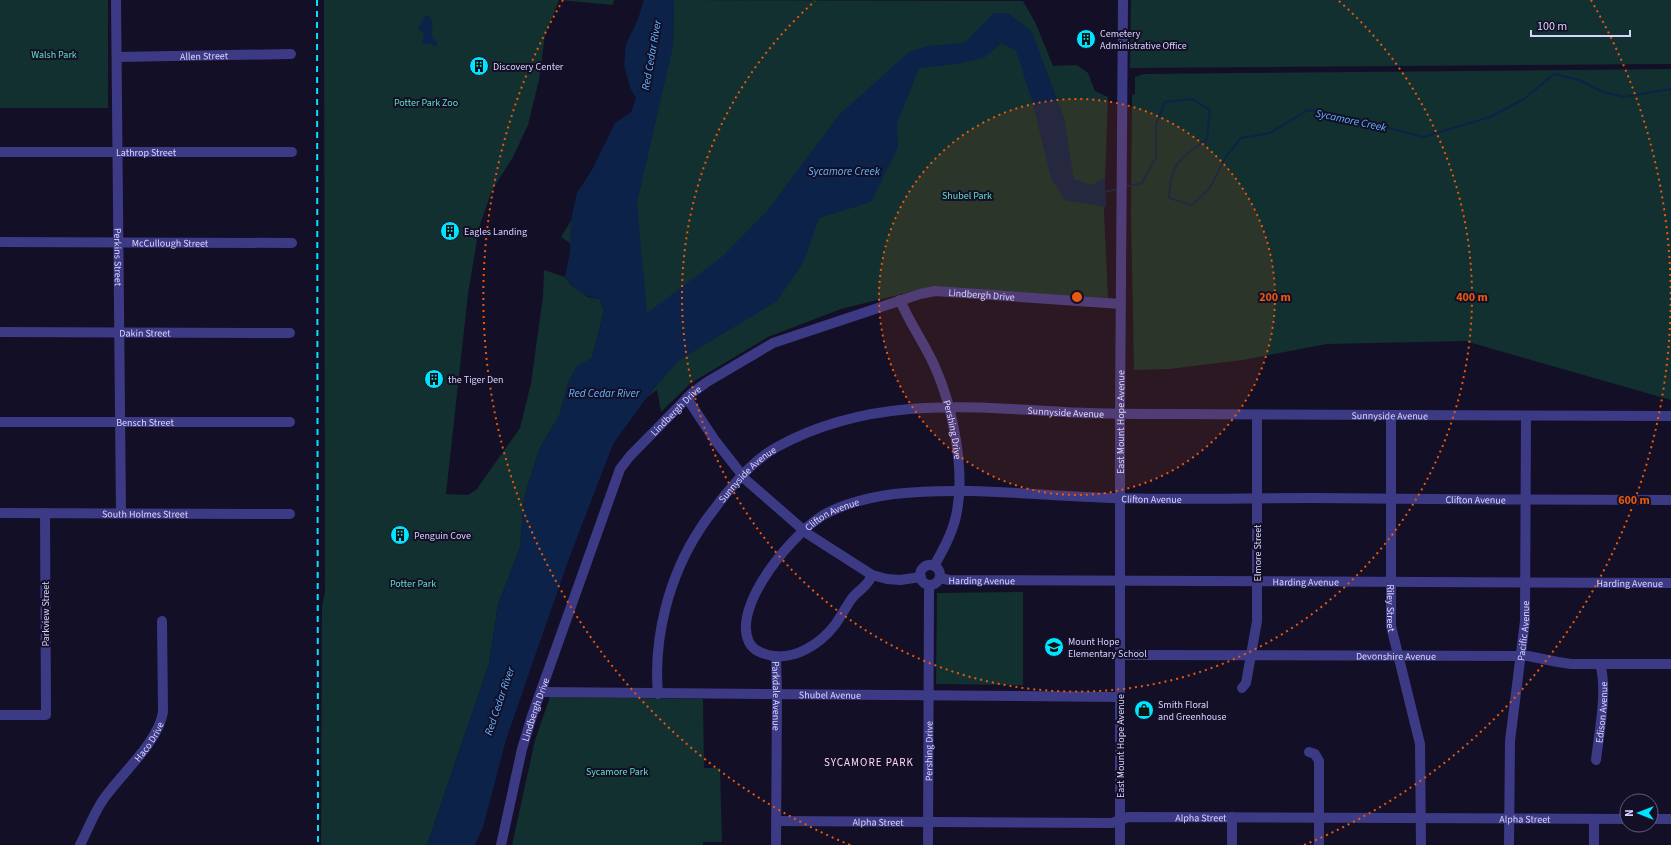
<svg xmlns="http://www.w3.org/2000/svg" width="1671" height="845" font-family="'Source Sans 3',sans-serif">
<rect width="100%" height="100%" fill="#130f26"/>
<!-- green -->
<path fill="#12302f" d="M0 0H108V108H0Z
M324 0H614L613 5 559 0 545 36 539 80 528 125 513 157 492 190 479 228 468 294 446 494 468 495 476 490 520 428 531 383 543 296 544 270 565 277 571 285 588 297 600 299 604 311 592 358 576 368 568 383 560 414 540 448 524 498 520 548 498 605 489 664 427 845H321L322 606 325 592Z
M674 0 1023 1 1036 24 1053 66 1077 65 1088 73 1095 91 1108 97 1104 212 1108 298 930 287 841 309 768 337 691 383 661 412 657 390 647 397 580 250 561 237 622 138 673 46Z
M1131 0H1671V64L1130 68Z
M1671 69V400L1465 341 1327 344 1243 360 1169 369 1134 370 1131 216 1132 95 1135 94V77L1144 74Z
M1023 592V685L936 684 937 593Z
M550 697 703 699 704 768H720L722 842H703V845H512L535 740Z"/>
<!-- water -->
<path fill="#0c2248" d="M644 0H674L673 46 637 203 647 313 723 256 767 211 839 115 909 52 927 46 964 43 994 13H1008L1032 32 1064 118 1074 179 1092 185 1105 178 1106 207 1065 200 1051 178 1032 100 1016 51 1002 43 984 58 957 64 919 68 897 124 898 147 871 202 819 218 804 261 777 301 678 361 647 397 613 444 570 556 528 676 506 740 483 827 475 845H427L489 664 498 605 520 548 524 498 540 448 560 414 568 383 576 367 592 358 604 311 600 299C584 296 574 290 565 277L570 252 571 220 577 193 593 168 615 123 631 112 636 98 630 88 624 65 626 44 638 19Z
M428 15C433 21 434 26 431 33L433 39 438 43 435 46H433L432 44H422L424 33 418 29 425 16Z"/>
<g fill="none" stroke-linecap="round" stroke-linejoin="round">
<!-- stream -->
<path stroke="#0c2248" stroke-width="2" d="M1125 187 1142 183 1156 157V124L1165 102 1192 99 1210 110 1207 139C1181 158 1170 163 1169 198L1192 205 1210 188 1225 158 1241 138 1270 133 1308 110 1352 118 1423 137 1490 117 1524 99 1554 74 1579 80 1603 92 1624 97 1671 89
M1104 192 1119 189"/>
<!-- minor -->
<g stroke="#3d3a85" stroke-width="10">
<path id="s1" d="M116 0 121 513"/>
<path id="s2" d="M117 57 291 54"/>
<path id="s3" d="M0 152H292"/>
<path id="s4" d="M0 242 292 243"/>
<path id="s5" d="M900 300C910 324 925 344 935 367 953 407 966 473 956 516 952 534 943 550 934 566"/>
<path id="s6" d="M0 332 290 333"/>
<path d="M687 398 714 439 746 480 808 534 872 575 887 579 900 580 921 577"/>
<path id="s7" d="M1391 415V626L1420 744 1421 845"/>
<path id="s8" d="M0 422H290"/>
<path id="s9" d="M0 513 290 514"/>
<circle cx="930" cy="575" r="10"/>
<path id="s10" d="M872 575C868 586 860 589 853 597 846 606 841 617 834 626 820 644 796 659 773 656 763 654 753 651 749 642 731 605 796 529 827 513 847 503 871 497 894 494 967 486 1039 496 1112 498 1178 500 1245 498 1312 498 1432 499 1551 500 1671 500"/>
<path id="s11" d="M940 578 949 580 1671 583"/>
<path id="s12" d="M1120 655 1528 656 1558 662 1571 664H1671"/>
<path id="s13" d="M776 656 777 694 776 845"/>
<path d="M1242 688 1246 683 1257 621V415"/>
<path id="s14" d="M541 692 1120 697"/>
<path id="s15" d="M658 694C653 638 669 576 700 529 706 519 714 510 721 500 738 479 754 460 777 447 868 397 964 406 1063 412 1099 414 1134 414 1170 414 1337 415 1504 416 1671 416"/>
<path d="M0 715H46L45 513"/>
<path d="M1309 752 1315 754 1319 761V845"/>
<path id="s16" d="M1596 760C1599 733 1608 690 1600 664"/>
<path d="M1651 819H1671"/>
<path id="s17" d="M776 821 1112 823 1128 817 1627 819"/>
<path id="s18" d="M80 845C87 831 93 816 101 803 118 776 158 744 163 712L162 621"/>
<path id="s19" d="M501 845 522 749 532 716 620 469 630 456 692 393 707 382 773 343 920 294 935 291 1121 304"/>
<path id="s20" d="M928 845 929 591 930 585"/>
<path id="s21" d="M1120 845V414L1123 0"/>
<path d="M1232 845V817"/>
<path id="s22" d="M1509 845 1510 741 1525 621 1526 416"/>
<path d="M1594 845V819"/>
</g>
<!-- rail -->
<path stroke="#00e5ff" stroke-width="2" stroke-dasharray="6 5" stroke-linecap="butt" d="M317 0 318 845"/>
</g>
<!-- distance rings -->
<circle cx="1077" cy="297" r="198" fill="#e8590c" fill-opacity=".12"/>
<g fill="none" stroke="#e8590c" stroke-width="2" stroke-dasharray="2 4">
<circle cx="1077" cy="297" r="198"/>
<path d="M1339 1A395 395 0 1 1 815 1"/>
<path d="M850 845A593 593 0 0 1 563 0M1591 0A593 593 0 0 1 1304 845"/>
</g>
<!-- icons -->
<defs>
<g id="building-disc" transform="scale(1)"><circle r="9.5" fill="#00e5ff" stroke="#130f26"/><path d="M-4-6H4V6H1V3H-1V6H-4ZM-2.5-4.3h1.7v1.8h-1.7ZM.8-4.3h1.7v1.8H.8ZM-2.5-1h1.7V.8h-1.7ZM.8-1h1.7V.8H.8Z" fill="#111"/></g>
<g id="school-disc" transform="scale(1)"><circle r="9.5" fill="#00e5ff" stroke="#130f26"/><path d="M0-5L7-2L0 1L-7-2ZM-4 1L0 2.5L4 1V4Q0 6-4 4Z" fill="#111"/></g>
<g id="shop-disc" transform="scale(1)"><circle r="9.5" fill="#00e5ff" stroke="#130f26"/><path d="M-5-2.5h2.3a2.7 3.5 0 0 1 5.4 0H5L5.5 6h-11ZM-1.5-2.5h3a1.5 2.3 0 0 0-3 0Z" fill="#111"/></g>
</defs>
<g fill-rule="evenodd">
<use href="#building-disc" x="1086" y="39"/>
<use href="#building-disc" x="479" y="66"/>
<use href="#building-disc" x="450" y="231"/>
<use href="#building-disc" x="434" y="379"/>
<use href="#building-disc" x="400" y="535"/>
<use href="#school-disc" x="1054" y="647"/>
<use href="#shop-disc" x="1144" y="710"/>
</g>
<g text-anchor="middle" stroke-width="4" stroke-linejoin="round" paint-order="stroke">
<!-- poi labels -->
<g font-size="10" fill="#d9d4ff" stroke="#130f26" text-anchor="start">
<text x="1100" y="37">Cemetery<tspan x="1100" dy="12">Administrative Office</tspan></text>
<text x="493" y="70">Discovery Center</text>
<text x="464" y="235">Eagles Landing</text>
<text x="448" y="383">the Tiger Den</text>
<text x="414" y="539">Penguin Cove</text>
<text x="1068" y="645">Mount Hope<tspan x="1068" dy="12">Elementary School</tspan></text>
<text x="1158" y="708">Smith Floral<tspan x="1158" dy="12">and Greenhouse</tspan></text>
</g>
<!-- park labels -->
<g font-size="10" fill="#5fe0c0" stroke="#130f26">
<text x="54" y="58">Walsh Park</text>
<text x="426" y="106">Potter Park Zoo</text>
<text x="967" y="199">Shubel Park</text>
<text x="413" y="587">Potter Park</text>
<text x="617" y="775">Sycamore Park</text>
</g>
<!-- street labels -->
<g font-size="10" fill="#d9d4ff" stroke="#130f26">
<text dy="4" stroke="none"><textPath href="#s2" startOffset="87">Allen Street</textPath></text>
<text dy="4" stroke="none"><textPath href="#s3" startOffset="146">Lathrop Street</textPath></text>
<text dy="4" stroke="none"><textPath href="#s4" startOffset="170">McCullough Street</textPath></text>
<text dy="4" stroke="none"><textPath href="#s1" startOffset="257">Perkins Street</textPath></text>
<text dy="4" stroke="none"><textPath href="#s19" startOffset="812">Lindbergh Drive</textPath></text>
<text dy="4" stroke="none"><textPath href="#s6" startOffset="145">Dakin Street</textPath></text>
<text dy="4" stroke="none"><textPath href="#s19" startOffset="476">Lindbergh Drive</textPath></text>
<text dy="4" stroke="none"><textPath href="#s15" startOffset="582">Sunnyside Avenue</textPath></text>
<text dy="4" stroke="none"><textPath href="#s15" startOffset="906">Sunnyside Avenue</textPath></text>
<text dy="4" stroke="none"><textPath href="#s8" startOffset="145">Bensch Street</textPath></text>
<text dy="4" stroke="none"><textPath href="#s21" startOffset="423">East Mount Hope Avenue</textPath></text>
<text dy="4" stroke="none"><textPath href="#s5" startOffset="141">Pershing Drive</textPath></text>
<text dy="4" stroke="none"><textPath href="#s15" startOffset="246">Sunnyside Avenue</textPath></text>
<text dy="4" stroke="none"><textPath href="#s10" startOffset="651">Clifton Avenue</textPath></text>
<text dy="4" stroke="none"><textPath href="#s10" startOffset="975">Clifton Avenue</textPath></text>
<text dy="4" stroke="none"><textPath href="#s9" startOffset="145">South Holmes Street</textPath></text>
<text dy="4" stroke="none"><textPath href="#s10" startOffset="327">Clifton Avenue</textPath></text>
<text transform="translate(1257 553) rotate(-90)" y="4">Elmore Street</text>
<text dy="4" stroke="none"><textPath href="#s11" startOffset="42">Harding Avenue</textPath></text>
<text dy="4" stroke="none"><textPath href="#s11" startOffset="366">Harding Avenue</textPath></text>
<text dy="4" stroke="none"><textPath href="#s11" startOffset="690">Harding Avenue</textPath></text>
<text dy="4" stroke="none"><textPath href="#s7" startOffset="193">Riley Street</textPath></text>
<text transform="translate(45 614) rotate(-90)" y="4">Parkview Street</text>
<text dy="4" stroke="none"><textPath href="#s22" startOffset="215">Pacific Avenue</textPath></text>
<text dy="4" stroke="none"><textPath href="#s12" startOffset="276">Devonshire Avenue</textPath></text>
<text dy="4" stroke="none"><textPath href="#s14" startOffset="289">Shubel Avenue</textPath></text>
<text dy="4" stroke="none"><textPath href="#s13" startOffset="40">Parkdale Avenue</textPath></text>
<text dy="4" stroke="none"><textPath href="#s19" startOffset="140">Lindbergh Drive</textPath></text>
<text dy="4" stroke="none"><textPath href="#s16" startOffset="48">Edison Avenue</textPath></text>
<text dy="4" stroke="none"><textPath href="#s18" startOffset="125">Haco Drive</textPath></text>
<text transform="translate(1120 746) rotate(-90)" y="4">East Mount Hope Avenue</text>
<text dy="4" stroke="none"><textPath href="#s20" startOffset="94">Pershing Drive</textPath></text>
<text dy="4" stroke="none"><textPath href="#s17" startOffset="426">Alpha Street</textPath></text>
<text dy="4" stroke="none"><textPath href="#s17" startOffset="750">Alpha Street</textPath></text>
<text dy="4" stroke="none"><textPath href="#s17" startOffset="102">Alpha Street</textPath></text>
</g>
<!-- water labels -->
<g font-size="11" font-style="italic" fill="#62b6ff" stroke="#130f26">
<text transform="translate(651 55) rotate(-80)" y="4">Red Cedar River</text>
<text transform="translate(1351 120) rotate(12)" y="4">Sycamore Creek</text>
<text x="844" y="175">Sycamore Creek</text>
<text x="604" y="397">Red Cedar River</text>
<text transform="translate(499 701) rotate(-71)" y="4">Red Cedar River</text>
</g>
<!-- neighbourhood labels -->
<g font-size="11" letter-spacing="1" fill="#ffd6f0" stroke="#130f26">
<text x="869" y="766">SYCAMORE PARK</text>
</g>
</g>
<circle cx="1077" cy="297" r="6" fill="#e8590c" stroke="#130f26" stroke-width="2"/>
<g font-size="12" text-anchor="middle" font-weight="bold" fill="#e8590c" stroke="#130f26" stroke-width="4" stroke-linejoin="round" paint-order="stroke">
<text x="1275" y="301">200 m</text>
<text x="1472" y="301">400 m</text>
<text x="1634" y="504">600 m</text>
</g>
<!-- north arrow -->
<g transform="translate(1639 813) rotate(270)"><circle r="19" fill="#130f26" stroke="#625e7d"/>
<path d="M0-3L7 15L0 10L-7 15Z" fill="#00e5ff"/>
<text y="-6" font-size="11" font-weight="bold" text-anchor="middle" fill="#d9d4ff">N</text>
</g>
<!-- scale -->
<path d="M1531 30v6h99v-6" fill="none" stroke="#d9d4ff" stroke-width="2"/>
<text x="1537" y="30" font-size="12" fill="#d9d4ff" stroke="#130f26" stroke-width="3" paint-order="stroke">100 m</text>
</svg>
